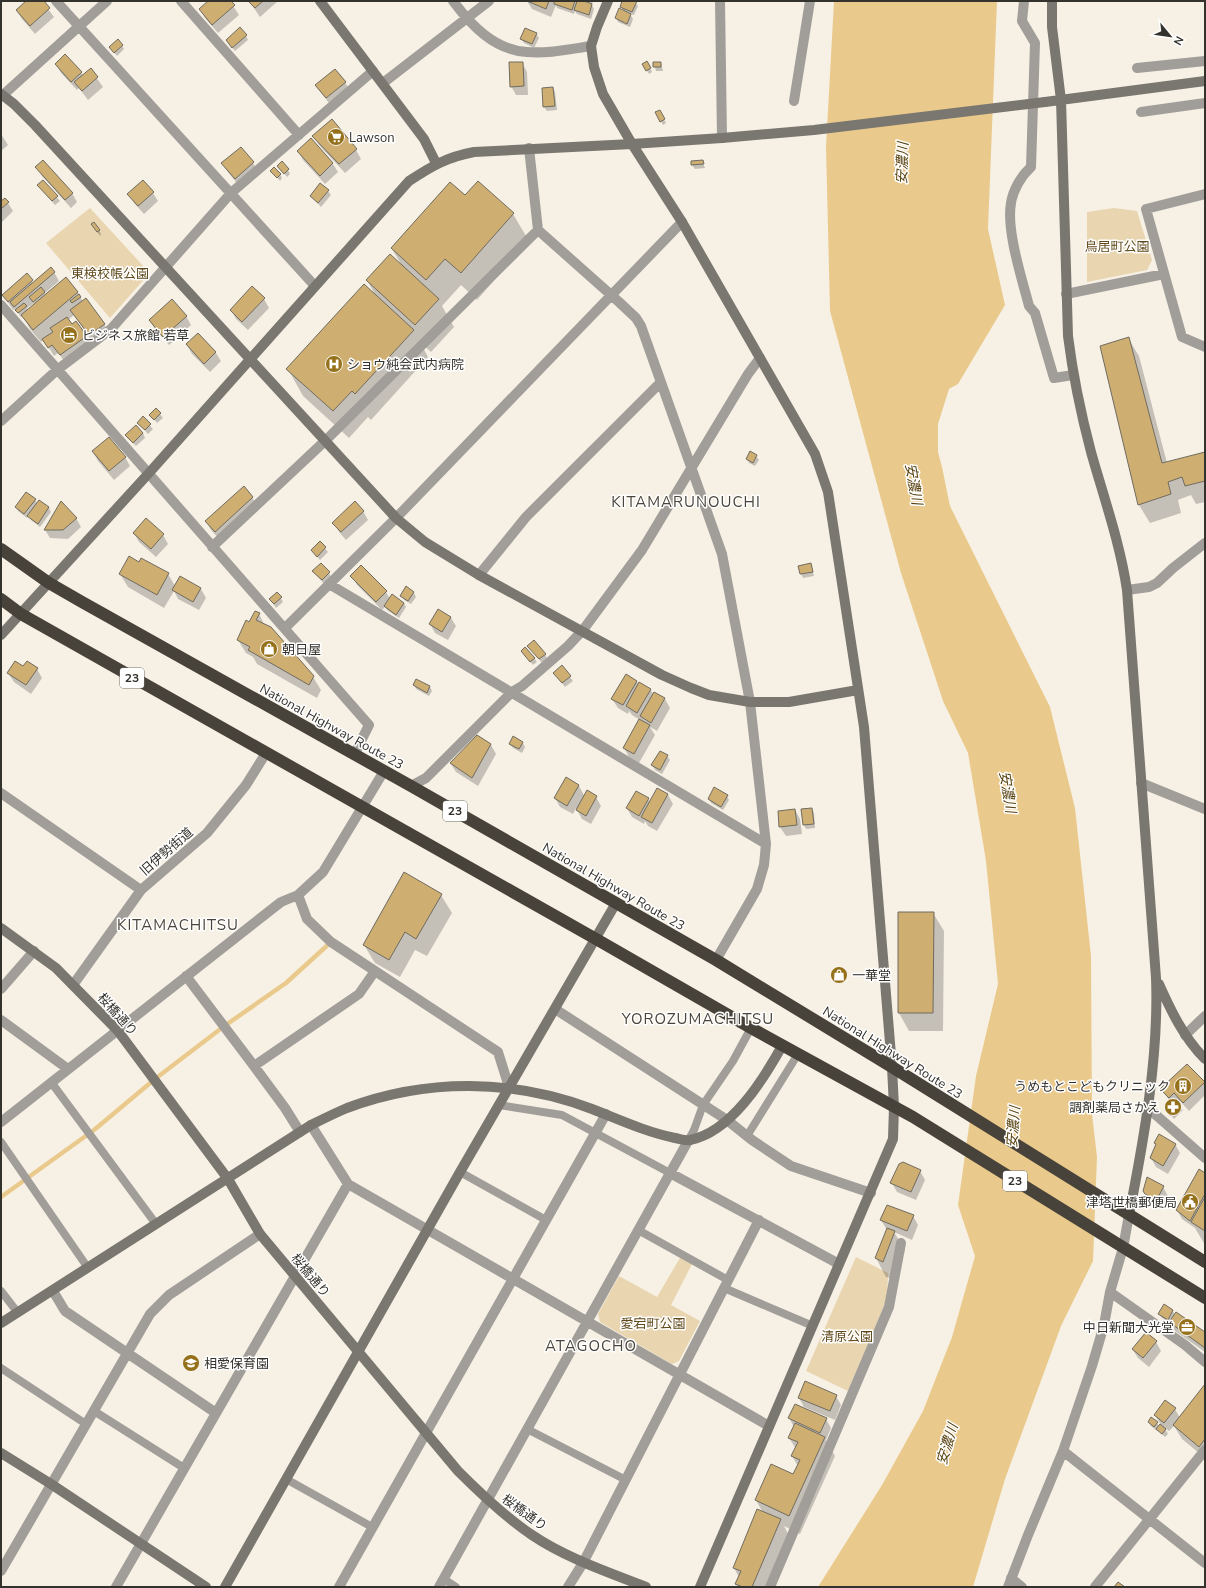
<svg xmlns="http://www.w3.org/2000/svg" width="1206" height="1588" font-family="'Nunito Sans','Noto Sans JP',sans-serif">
<rect width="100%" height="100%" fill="#f7f1e5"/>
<!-- green -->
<path fill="#e9d5b0" d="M90 208 146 269 147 276 110 318 46 243Z
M1114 208 1137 211 1152 260 1147 270 1087 282V212Z
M856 1257 888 1273 887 1299 848 1391 806 1371Z
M680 1258 692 1264 671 1305 700 1321 679 1361 672 1364 600 1322 598 1314 619 1276 657 1297Z"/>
<!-- water -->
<path fill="#eaca8c" d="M834 1H997L988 229 1005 305 958 384 949 389 938 424V452L942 467 950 506 1050 707 1075 808 1091 956 1092 1114 1097 1157 1093 1261 1061 1326 1005 1479 973 1587H818L882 1485 923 1411 952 1337 975 1256 958 1205 976 1076 998 984 986 861 968 753 943 701 901 573 830 311 826 147Z"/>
<!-- shadow -->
<path fill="#0003" fill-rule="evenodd" d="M28 1H42L54 17 35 34 22 19 17 11Z
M209 1H230L239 15 218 33 205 18 200 9Z
M249 1H278L260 17Z
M527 1H593L592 5 594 9 591 19 577 14 575 11 574 14 557 8 556 5 551 17 532 9Z
M623 1H634L638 6 634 15 630 14 633 19 630 27 618 22 616 18 624 12 621 6Z
M536 33 539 38 534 48 524 43 521 39Z
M246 36 248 40 235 51 229 44Z
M122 45 124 49 117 56 113 51Z
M647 62 652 72 649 74 643 64Z
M522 63 527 72 528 95H516L511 86Z
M654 63H661L663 71H656Z
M56 64 81 72 83 76 91 70 103 87 88 100 79 88 77 90 61 73Z
M345 82 350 91 332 107 316 86Z
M553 88 555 92 557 110 547 111 544 107Z
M659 111 666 123 663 125 656 113Z
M331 120 356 150 361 159 345 173 319 145 314 136Z
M1 134 8 145 1 151Z
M311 140 333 164 338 172 325 184 303 160 298 151Z
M702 161 705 168 695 169 692 165Z
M253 163 258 171 240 187 228 172 223 164Z
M278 166 288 170 290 174 287 177Z
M37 167 72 193 77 202 71 208 42 176Z
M272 171 280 174 282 178 280 181Z
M43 181 60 201 55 205 41 189Z
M321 185 328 191 331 195 321 207 311 196Z
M153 193 158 201 144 214 134 203 129 194Z
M465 197 513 214 529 241 477 300 461 285 442 306 454 327 431 352 420 342 428 357 371 420 368 417 349 438 303 396 288 369 376 296 367 280 401 264 392 249Z
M1 203H8L13 211 1 223Z
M92 225 99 230 101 234 100 236Z
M54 272 59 281 45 293 46 295 78 292 83 302 104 324 109 333 94 344 74 315 68 320 86 337 91 345 66 363 58 353 54 356 44 340 41 342 30 329 23 316 21 317 15 309 13 310 3 295 27 275 34 284ZM34 303 35 304 28 310 27 308Z
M264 299 269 308 248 330 236 319 231 310Z
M186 316 191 325 169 345 155 329 150 320Z
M198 334 216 353 221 361 210 372 192 354 187 345Z
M1128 338 1139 356 1167 463 1205 453V502L1196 504 1191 495 1178 500 1181 513 1150 523 1139 505 1102 347Z
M160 414 163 418 157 423 151 415Z
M143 418 153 429 148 434 138 423Z
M143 433 145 438 136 446 129 439Z
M93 452 125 457 130 466 114 480 98 461Z
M756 456 759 460 755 466 749 463 747 459Z
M27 493 35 500 38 504 39 501 49 508 51 512 40 527 31 520 28 516 27 518 18 511 16 507Z
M252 497 257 506 220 540 211 530 206 521Z
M363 511 368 520 346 540 339 532 334 523Z
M76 518 81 527 68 539 50 538 45 530Z
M134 533 163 535 168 544 156 557 139 542Z
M320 542 328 552 320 560 312 550Z
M139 563 168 574 175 586 180 577 201 589 206 598 199 610 178 599 174 591 164 608 128 587 120 574Z
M811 564 814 576 803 578 801 574Z
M313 571 329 573 331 577 324 584Z
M352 576 386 592 390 599 404 603 406 607 399 618 387 610 385 607 382 610 357 585Z
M414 593 416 597 411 604 404 600 402 596Z
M281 598 283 602 276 608 270 599Z
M438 610 451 618 456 626 448 640 435 633 430 624Z
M259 614 265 626 313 677 321 690 317 698 257 664 253 657 246 653 238 640 250 623Z
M531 650 545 654 547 658 542 663Z
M522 651 534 658 537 662 533 665Z
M23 667 37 669 42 678 31 694 14 682 8 673Z
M554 673 570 677 573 681 565 687Z
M416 680 430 687 432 691 429 696 416 689 414 685Z
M636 681 639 685 650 689 654 695 655 693 665 699 670 708 657 731 650 727 655 735 639 763 629 757 624 748 640 720 632 715 629 711 628 714 618 708 612 699Z
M477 736 491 745 496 754 478 786 456 772 451 764Z
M513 738 523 743 525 747 522 753 513 748 510 744Z
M667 756 670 760 662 774 655 770 652 765Z
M566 779 579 786 585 797H596L601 806 591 824 582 819 576 808 573 814 560 807 555 798Z
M658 790 668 795 673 804 657 831 648 826 645 821 644 824 632 817 627 808 648 799 650 803Z
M727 796 729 800 723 810 711 803 709 799Z
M812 809 814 813 815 828 806 829 804 825 802 810Z
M795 810 800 819 802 834 786 836 780 827Z
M441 895 452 913 427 956 415 950 400 977 375 963 364 945Z
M933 913 944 931 943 1031H909L899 1013Z
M1204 1082 1205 1095 1189 1111 1180 1101 1177 1104 1183 1110 1174 1119 1166 1109 1172 1104 1162 1090Z
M1155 1143 1175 1144 1180 1153 1168 1174 1156 1167 1151 1158 1157 1146Z
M920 1171 925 1180 916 1200 897 1192 892 1183Z
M1205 1174V1245L1195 1228 1182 1219 1177 1210Z
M1163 1187 1168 1196 1161 1209 1152 1203 1144 1191Z
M913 1216 918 1225 912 1240 894 1232 905 1250 893 1279 886 1277 876 1258 887 1230 881 1220Z
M1164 1306 1173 1311 1175 1315 1205 1334V1352L1175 1331 1171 1323 1162 1318 1159 1314Z
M1156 1342 1161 1351 1149 1367 1138 1358 1133 1350Z
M1205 1386V1458L1182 1439 1174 1426 1169 1431 1164 1427 1168 1434 1165 1437 1157 1430V1431L1151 1426 1149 1422 1157 1423 1159 1426 1161 1425 1155 1415 1175 1409 1180 1418Z
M836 1396 841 1405 835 1420 804 1407 799 1398Z
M789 1418 826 1419 831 1428 826 1440 835 1456 800 1534 784 1526 788 1534 765 1587H738L736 1584 739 1577 734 1568 763 1513 756 1500 794 1475 798 1466 792 1456 796 1449 789 1438 794 1427Z"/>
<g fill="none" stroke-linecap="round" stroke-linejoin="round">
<!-- stream -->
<path stroke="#eaca8c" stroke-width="4.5" d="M1 1197 94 1130 155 1079 223 1027 286 983 331 942"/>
</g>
<!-- building -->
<path fill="#ceaf71" stroke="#706b60" d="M26 1H44L50 8 30 26 16 10Z
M208 1H231L235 5 212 25 199 9Z
M248 1H263L255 8Z
M527 1H549L546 9Z
M554 1H575L572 10 554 4Z
M577 1H584L592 4 589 15 574 10Z
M622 1H637L632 12 620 7Z
M619 8 631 14 627 24 615 18Z
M240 27 247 35 232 48 226 40Z
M525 28 537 33 532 44 520 39Z
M118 39 123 45 114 53 109 47Z
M65 54 82 72 71 82 55 64Z
M647 61 651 68 646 71 642 64Z
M509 62H523L524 86 510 87Z
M653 62H661V67H653Z
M91 68 98 77 82 91 74 82Z
M335 69 346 82 326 98 315 85Z
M553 87 555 106 543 107 542 88Z
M660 110 665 119 660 122 655 112Z
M332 119 357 149 339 164 312 136Z
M311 138 333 163 320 176 297 151Z
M241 147 254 162 235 179 221 163Z
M43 160 73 193 65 200 35 167Z
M703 160 704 164 691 165V161Z
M282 161 289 169 284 174 277 166Z
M274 167 281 174 277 178 270 171Z
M43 180 58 196 52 201 37 185Z
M143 180 154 192 138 206 127 194Z
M478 181 514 213 461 273 445 259 426 280 391 248 450 182 465 195Z
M320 183 329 190 318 203 310 196Z
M5 198 9 202 1 209V201Z
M94 222 100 230 97 232 91 224Z
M390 254 439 299 415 325 366 280Z
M51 267 55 272 14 307 10 302Z
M27 273 33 280 8 302 2 295Z
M66 277 78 292 33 330 21 315Z
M364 284 414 330 355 394 352 391 333 411 286 369Z
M252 286 265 298 242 322 230 310Z
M41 287 45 292 33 302 29 297Z
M79 294 81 297 72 303 70 301Z
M86 298 105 324 89 335 70 310Z
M172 299 187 316 163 337 149 320Z
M24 303 27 306 18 313 15 310Z
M67 317 72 324 76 321 87 336 60 355 52 345 48 348 42 339 53 332 50 328Z
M198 333 216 352 204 364 186 344Z
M1129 337 1162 463 1205 452V481L1185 486 1182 477 1168 482 1171 494 1138 505 1100 346Z
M156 408 161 413 154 420 149 415Z
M143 416 151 424 145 430 137 423Z
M136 425 143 433 133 443 125 435Z
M109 437 126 457 109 471 92 451Z
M750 451 757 455 753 463 746 459Z
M244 486 253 497 215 532 205 521Z
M26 492 36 499 24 514 15 507Z
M39 500 49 507 38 524 27 516Z
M61 501 77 518 63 530H44Z
M355 501 364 511 341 532 332 523Z
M146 518 164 534 151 549 133 533Z
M320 541 326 547 317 557 311 550Z
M129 556 139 562 141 558 169 573 157 595 119 574Z
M321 563 330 572 322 580 312 571Z
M811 563 813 572 800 574 798 566Z
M361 565 387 591 376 602 350 576Z
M180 576 201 588 193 602 172 590Z
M406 586 414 592 408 601 400 596Z
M277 592 282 597 274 604 269 599Z
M392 594 404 603 396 615 384 606Z
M438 609 451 617 442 632 429 624Z
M255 611 260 613 256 620 271 627 314 676 309 685 248 650 250 647 237 640 246 620 249 622Z
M534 640 546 654 539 659 527 646Z
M525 647 535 658 530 662 521 651Z
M15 661 23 666 27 661 38 668 26 685 7 673Z
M562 665 571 676 562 683 553 673Z
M626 674 637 681 623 705 611 699Z
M416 679 430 686 427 693 413 685Z
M639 682 651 689 637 713 626 706Z
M654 692 665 698 651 723 640 716Z
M639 719 650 725 634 754 623 748Z
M477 735 491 744 472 778 450 763Z
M513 736 523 742 519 749 509 744Z
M660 751 668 755 660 770 651 765Z
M566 777 579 785 567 806 554 798Z
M714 787 728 795 721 807 708 799Z
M657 788 668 794 652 823 641 817Z
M587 790 597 796 586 816 576 810Z
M636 791 649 798 639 816 626 808Z
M812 808 814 824 803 825 801 809Z
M795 809 797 825 779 827 778 811Z
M404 872 442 894 416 939 405 932 389 960 363 945Z
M898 912H934L933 1013H898Z
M1187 1064 1205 1082 1183 1103 1174 1093 1169 1098 1160 1089Z
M1175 1100 1181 1106 1171 1116 1165 1109Z
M1159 1134 1176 1144 1163 1166 1150 1158 1156 1144 1154 1143Z
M903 1162 921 1170 911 1192 890 1183 899 1164Z
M1199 1169 1205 1173V1194L1190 1221 1176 1210Z
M1147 1177 1164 1186 1156 1201 1145 1194 1143 1191Z
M1205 1197V1231L1191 1222Z
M887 1205 914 1215 907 1231 880 1220Z
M887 1228 895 1231 883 1262 875 1258Z
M1164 1304 1173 1310 1168 1320 1158 1314Z
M1176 1312 1205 1332V1348L1169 1322Z
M1146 1332 1157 1341 1143 1358 1132 1349Z
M805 1381 837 1395 830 1411 798 1398Z
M1205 1384V1439L1199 1447 1173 1425Z
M1165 1400 1176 1408 1164 1423 1154 1415Z
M795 1404 827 1418 820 1433 788 1418Z
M1151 1417 1158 1422 1154 1427 1148 1422Z
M795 1423 825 1437 789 1516 755 1500 771 1464 793 1474 800 1460 791 1456 798 1442 788 1438Z
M1160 1424 1166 1429 1162 1434 1156 1429Z
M757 1509 781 1519 752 1587H743L735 1584 741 1571 733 1568Z
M1118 1582 1125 1587H1114Z"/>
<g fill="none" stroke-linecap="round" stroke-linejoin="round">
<!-- lane -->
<path stroke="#a19e9a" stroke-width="8" d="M51 1082 156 1224
M499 1105 562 1115 670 1173
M747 1136 798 1054
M688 1141 694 1130 703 1105 733 1061 751 1028
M1 1142 88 1268
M460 1172 546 1220
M638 1230 728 1280
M724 1288 813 1326
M1 1291 18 1313
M1 1368 86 1424
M94 1411 184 1468
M527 1429 626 1480
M286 1479 372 1527
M444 1579 456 1587"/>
<!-- street -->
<path stroke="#a19e9a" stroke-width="10" d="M56 1 314 285
M181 1 299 135
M453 1C471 25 494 50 527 52 548 54 570 49 591 46
M720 1 722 138
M1024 1 1022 21 1035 43 1031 167C1021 176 1013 190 1011 203 1006 230 1022 279 1029 306L1035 313 1054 378 1073 375
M1137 68 1205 61
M383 83 489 1
M3 95 107 1
M794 101 810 1
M1141 112 1205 103
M529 148 538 230 619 302 636 318 641 326 722 554 750 702 766 844 764 865 757 889 716 960
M1205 194 1146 209 1182 337 1205 347
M1066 294 1164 274
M1 305 369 725 354 755
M1 421 57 370 111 329 231 193 373 71
M212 547 326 440 538 230
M479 575 526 517 661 382
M329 584 766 844
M1127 590 1149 587 1157 583 1173 568 1205 543
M285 628 396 518 682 222
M1141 783 1205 809
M411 786 426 778 512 692 522 686 568 646 583 630 642 550 748 374 760 358
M1 793 141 890
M298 895 307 919 331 942 498 1052 509 1087
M186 976 254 1066 359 994 375 971
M73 985 141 890 207 833 246 785 266 753
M1 989 34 951
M555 1009 727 1120 752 1140 791 1166 871 1193
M1 1020 68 1069
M1185 1035 1205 1016
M254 1066 285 1108 300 1132
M1148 1108 1205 1158
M1 1122 281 902 298 895 323 872 384 771
M311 1125 348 1184 769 1426
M670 1173 839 1264
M53 1291 65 1311 216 1413
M1110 1292 1185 1345 1205 1362
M1063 1451 1205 1563
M1 1571 150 1314 169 1295 260 1234
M1011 1578 1022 1587
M116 1587 348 1184
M339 1587 606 1114
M439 1587 688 1141
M568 1587 583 1563 759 1220
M770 1587 889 1307 901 1243
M1008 1587 1028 1535 1063 1451 1092 1366 1104 1325 1110 1292 1123 1248 1129 1215
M1095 1587 1205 1450"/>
<!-- secondary -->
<path stroke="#7a7770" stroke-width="10" d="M320 1 424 139 436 163
M608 1 597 27 591 46 594 67 603 94 632 144 682 222 815 454 828 492 864 727 892 1067 894 1107 893 1139 700 1587
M1052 1V27L1061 100 1068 336C1073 376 1081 414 1091 452 1104 498 1120 543 1127 590L1156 978C1159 1056 1144 1139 1129 1215
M1 94 14 104 35 125 396 518 425 542 479 575 662 675 691 688 709 695 750 702H789L858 690
M1045 102 1205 81
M1 635 149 473 409 181C432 166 447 157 474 152L632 144 722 138
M1 928 56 968 118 1031 228 1179 260 1234 458 1471C481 1494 505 1517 532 1535 566 1558 608 1572 646 1587
M1159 984C1171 1011 1184 1038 1205 1059
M1 1323 311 1125C323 1119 335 1113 347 1108 427 1078 513 1079 592 1109 620 1120 646 1132 675 1138 680 1139 685 1141 690 1140 731 1132 763 1080 782 1046
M1 1453 51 1484 206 1587
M225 1587 460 1172 616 903"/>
<!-- highway -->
<path stroke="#48433a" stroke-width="12" d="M1 549 49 583 82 602 411 786 716 960 892 1067 1205 1262
M1 599 21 614 596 939 751 1028 913 1117 1205 1298"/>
<!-- secondary-bridge -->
<path stroke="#7a7770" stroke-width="10" d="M722 138 814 130 1045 102"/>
</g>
<!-- icons -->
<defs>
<g id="supermarket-disc" transform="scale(0.9)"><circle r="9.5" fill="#96711b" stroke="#fff"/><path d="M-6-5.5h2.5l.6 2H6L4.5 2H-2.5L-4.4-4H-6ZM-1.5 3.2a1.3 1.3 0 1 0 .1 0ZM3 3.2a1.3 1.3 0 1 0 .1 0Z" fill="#fff"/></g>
<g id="hotel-disc" transform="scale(0.9)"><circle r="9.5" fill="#96711b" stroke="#fff"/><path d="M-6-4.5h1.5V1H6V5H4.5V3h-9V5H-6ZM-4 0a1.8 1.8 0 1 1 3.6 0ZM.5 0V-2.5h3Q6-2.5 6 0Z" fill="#fff"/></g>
<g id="hospital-disc" transform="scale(0.9)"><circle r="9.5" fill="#96711b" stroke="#fff"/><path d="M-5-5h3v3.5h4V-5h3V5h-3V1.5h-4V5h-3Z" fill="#fff"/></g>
<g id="shop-disc" transform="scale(0.9)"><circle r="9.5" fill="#96711b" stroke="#fff"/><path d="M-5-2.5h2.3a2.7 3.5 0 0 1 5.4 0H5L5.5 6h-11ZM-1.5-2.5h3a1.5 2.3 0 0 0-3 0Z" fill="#fff"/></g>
<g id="building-disc" transform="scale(0.9)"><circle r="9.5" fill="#96711b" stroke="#fff"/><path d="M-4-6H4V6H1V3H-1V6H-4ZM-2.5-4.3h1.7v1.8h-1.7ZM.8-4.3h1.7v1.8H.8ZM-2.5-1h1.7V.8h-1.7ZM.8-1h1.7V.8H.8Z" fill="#fff"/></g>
<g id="pharmacy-disc" transform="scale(0.9)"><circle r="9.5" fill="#96711b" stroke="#fff"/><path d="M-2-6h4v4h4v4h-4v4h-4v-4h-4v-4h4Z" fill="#fff"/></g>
<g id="civic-disc" transform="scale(0.9)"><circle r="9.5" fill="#96711b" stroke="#fff"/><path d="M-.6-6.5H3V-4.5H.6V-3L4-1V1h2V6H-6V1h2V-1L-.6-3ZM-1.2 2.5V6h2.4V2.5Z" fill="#fff"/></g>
<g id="office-disc" transform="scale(0.9)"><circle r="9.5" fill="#96711b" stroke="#fff"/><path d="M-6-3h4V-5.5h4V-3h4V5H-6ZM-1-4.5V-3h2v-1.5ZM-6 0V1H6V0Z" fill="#fff"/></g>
<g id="school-disc" transform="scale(0.9)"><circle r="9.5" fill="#96711b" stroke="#fff"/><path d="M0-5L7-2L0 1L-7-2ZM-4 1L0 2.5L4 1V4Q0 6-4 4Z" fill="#fff"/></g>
</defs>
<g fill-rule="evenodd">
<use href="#supermarket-disc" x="336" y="137"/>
<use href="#hotel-disc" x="69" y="335"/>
<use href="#hospital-disc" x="334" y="364"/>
<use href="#shop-disc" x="269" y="649"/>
<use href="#shop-disc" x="839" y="975"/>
<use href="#building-disc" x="1183" y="1086"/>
<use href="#pharmacy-disc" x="1173" y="1107"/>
<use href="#civic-disc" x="1190" y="1202"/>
<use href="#office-disc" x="1187" y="1327"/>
<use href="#school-disc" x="191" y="1363"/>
</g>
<g text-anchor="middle" stroke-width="3" stroke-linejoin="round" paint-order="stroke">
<!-- shield labels -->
<g fill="#fff" stroke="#71706c" stroke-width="1">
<rect x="120" y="668" width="24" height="20" rx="3"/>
<rect x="443" y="801" width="24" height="20" rx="3"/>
<rect x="1003" y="1171" width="24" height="20" rx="3"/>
</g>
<g font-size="12" font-weight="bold" fill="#34322d">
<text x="132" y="682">23</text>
<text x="455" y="815">23</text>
<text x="1015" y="1185">23</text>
</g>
<!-- poi labels -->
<g font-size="13" fill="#34322d" stroke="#fff" text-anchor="start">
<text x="349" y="142">Lawson</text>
<text x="82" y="340">ビジネス旅館 若草</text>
<text x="347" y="369">ショウ純会武内病院</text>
<text x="282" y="654">朝日屋</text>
<text x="852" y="980">一華堂</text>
<text x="1170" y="1091" text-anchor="end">うめもとこどもクリニック</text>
<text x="1160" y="1112" text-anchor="end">調剤薬局さかえ</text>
<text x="1177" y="1207" text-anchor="end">津塔世橋郵便局</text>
<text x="1174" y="1332" text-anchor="end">中日新聞大光堂</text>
<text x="204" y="1368">相愛保育園</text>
</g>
<!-- park labels -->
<g font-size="13" fill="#60491a" stroke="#fff">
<text x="1117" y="251">鳥居町公園</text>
<text x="110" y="278">東検校帳公園</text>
<text x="653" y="1328">愛宕町公園</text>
<text x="847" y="1341">清原公園</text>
</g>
<!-- street labels -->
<g font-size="13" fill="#34322d" stroke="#fff">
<text transform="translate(332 726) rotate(29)" y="5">National Highway Route 23</text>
<text transform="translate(166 851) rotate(-41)" y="5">旧伊勢街道</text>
<text transform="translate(614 886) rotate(30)" y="5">National Highway Route 23</text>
<text transform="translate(118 1014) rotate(48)" y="5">桜橋通り</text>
<text transform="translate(893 1052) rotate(32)" y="5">National Highway Route 23</text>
<text transform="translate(311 1275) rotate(50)" y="5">桜橋通り</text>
<text transform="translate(525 1512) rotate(36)" y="5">桜橋通り</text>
</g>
<!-- water labels -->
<g font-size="14" font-style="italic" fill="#584211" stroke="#fff">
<text transform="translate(902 163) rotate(-88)" y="5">安濃川</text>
<text transform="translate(914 484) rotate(80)" y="5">安濃川</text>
<text transform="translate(1008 792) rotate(81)" y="5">安濃川</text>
<text transform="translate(1013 1127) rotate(-85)" y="5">安濃川</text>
<text transform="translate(947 1444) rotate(-73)" y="5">安濃川</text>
</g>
<!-- quarter labels -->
<g font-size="15" letter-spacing="1" fill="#4a453b" stroke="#fff">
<text x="686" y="507">KITAMARUNOUCHI</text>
<text x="178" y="930">KITAMACHITSU</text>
<text x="698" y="1024">YOROZUMACHITSU</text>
<text x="591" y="1351">ATAGOCHO</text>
</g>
</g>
<!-- border -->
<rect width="1206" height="1588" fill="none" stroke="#34322d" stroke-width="4"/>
<!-- north arrow -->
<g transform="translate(1170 36) rotate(119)" stroke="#ffffff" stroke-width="3" paint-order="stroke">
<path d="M0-3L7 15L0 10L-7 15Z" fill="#34322d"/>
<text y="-6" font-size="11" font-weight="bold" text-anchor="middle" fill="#34322d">N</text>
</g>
</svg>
